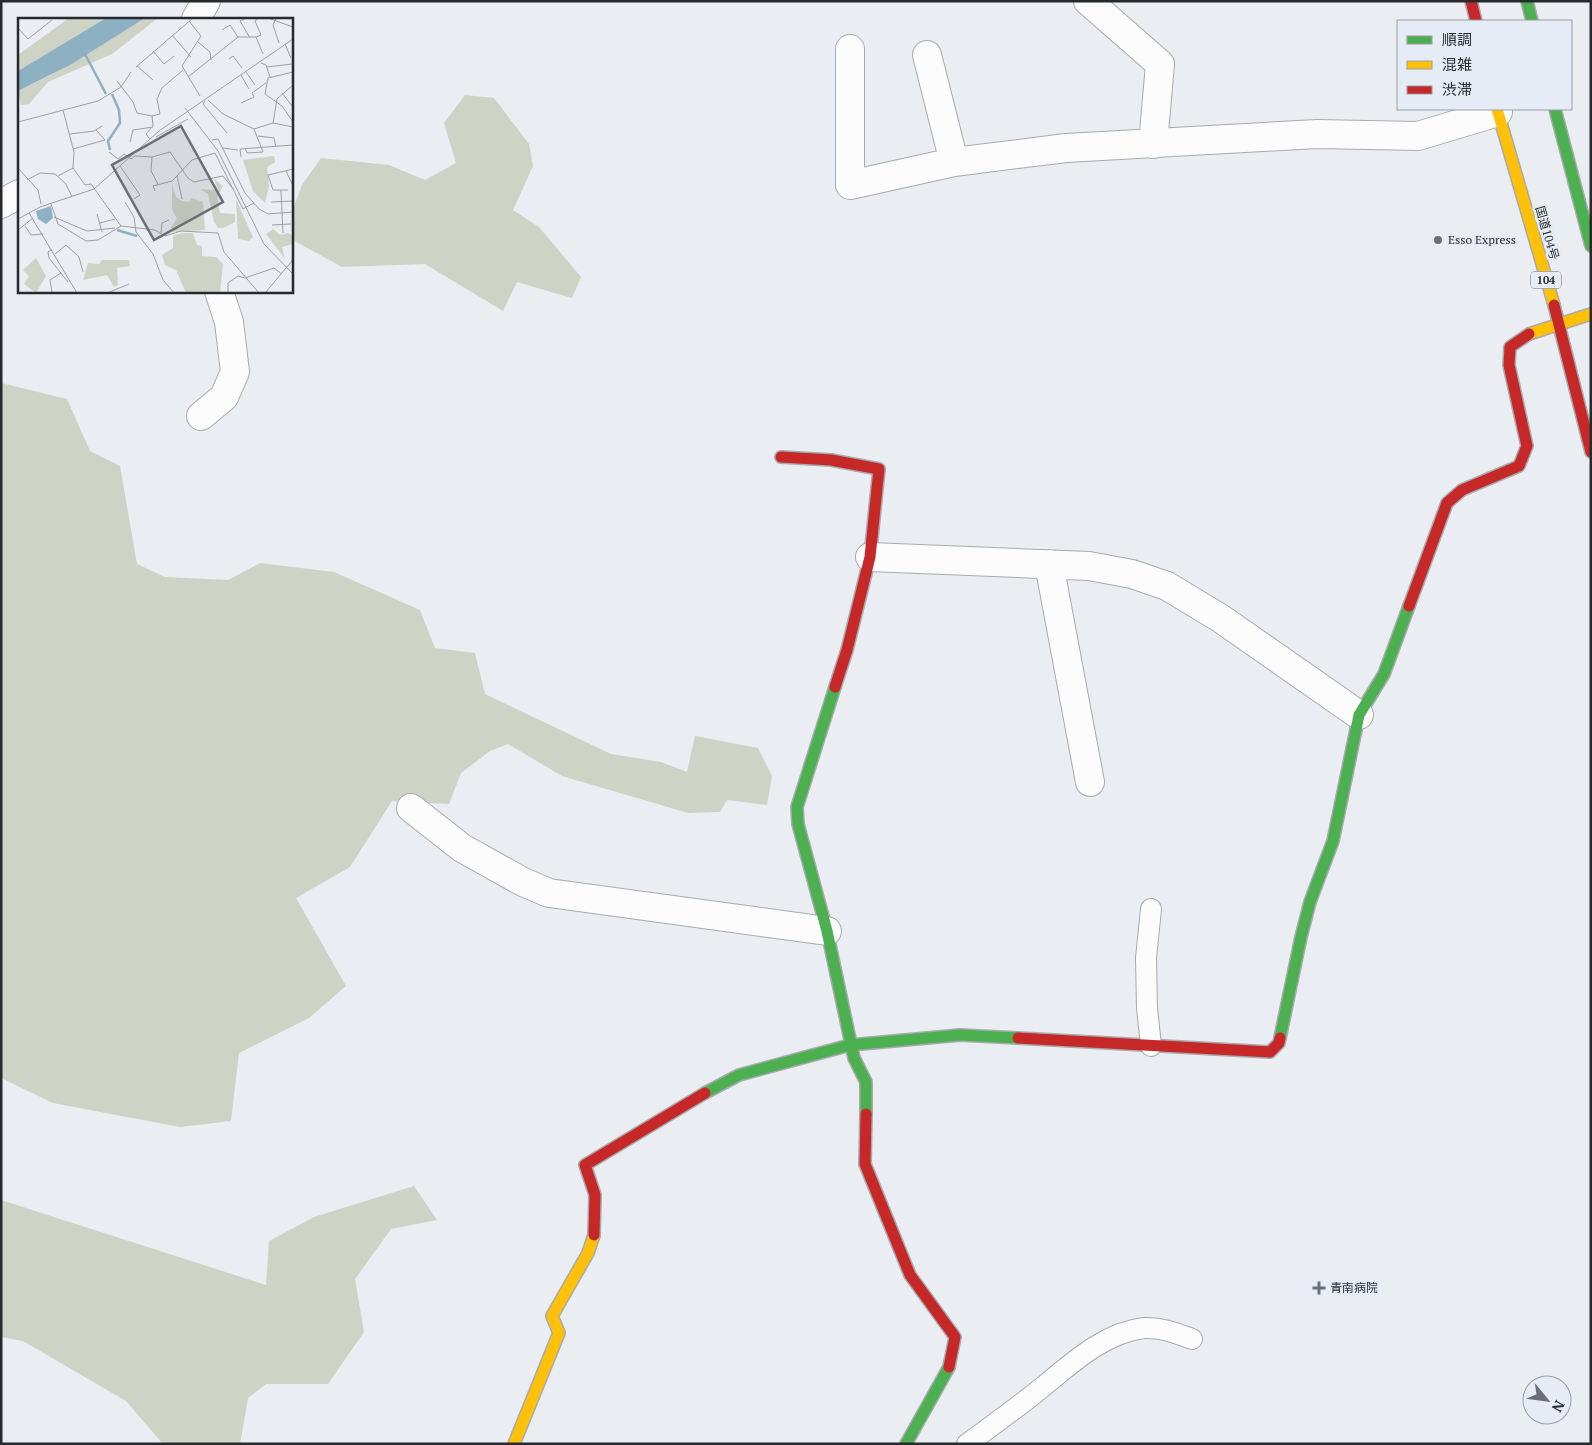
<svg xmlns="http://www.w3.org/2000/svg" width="1592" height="1445" font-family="'PT Serif','Noto Sans JP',serif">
<rect width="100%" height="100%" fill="#eaedf2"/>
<!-- green -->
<path fill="#ced3c6" d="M465 95 494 98 529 144 533 166 513 210 539 227 581 277 572 298 517 282 503 311 425 264 342 267 291 239V214L302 185 321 158 389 165 425 180 456 163 444 123Z
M1 383 67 399 90 451 120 466 137 564 165 577 228 580 260 563 334 572 420 610 435 648 475 653 485 694 611 754 661 762 687 772 695 736 758 748 772 776 767 805 727 800 720 812 688 813 562 776 508 744 490 751 461 773 449 804 392 801 350 867 296 898 346 986 309 1018 239 1053 231 1121 180 1127 53 1103 1 1078Z
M414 1186 437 1220 391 1229 355 1279 364 1332 328 1384H266L248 1398 240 1444H163L126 1401 23 1341 1 1337V1200L266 1285 269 1241 314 1217Z"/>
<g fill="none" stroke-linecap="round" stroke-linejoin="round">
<!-- lane casing -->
<g stroke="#a7aaae" stroke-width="22">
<path id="lane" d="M1151 1046 1147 1008 1146 958 1151 909
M967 1444C990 1427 1012 1411 1034 1394 1067 1368 1101 1333 1144 1328 1161 1327 1176 1333 1192 1339"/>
</g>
<!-- street casing -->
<g stroke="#a7aaae" stroke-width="30">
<path id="street" d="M1088 1 1160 64 1153 144
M196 19 206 1
M850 49V185L954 162 1066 148 1317 134 1418 136 1498 112
M927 55 954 162
M1 204 19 194
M201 416 224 397 235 372 229 322 219 291
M870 557 1089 566 1132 574 1167 586 1220 618 1359 715
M1049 564 1090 782
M411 808 462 848 523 882 549 893 827 931"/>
</g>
<!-- fast casing -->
<g stroke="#a7aaae" stroke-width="14">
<path id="fast" d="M1527 1 1532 21
M1555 109 1591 246
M835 687 797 807 798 824 827 931 854 1058 866 1082V1114
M1280 1038 1301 937 1310 902 1333 841 1359 715 1384 674 1409 606
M705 1093 739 1075 850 1045 960 1035 1018 1038
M906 1444 949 1367"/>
</g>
<!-- slow casing -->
<g stroke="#a7aaae" stroke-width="14">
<path id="slow" d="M1497 109 1554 305
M1529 334 1591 314
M514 1444 559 1333 552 1316 588 1253 594 1235"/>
</g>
<!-- jam casing -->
<g stroke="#a7aaae" stroke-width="14">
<path id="jam" d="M1471 1 1476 21
M1554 305 1591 452
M781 457 831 460 879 469 870 557 847 650 835 687
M1409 606 1447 503 1462 490 1519 466 1527 446 1509 365 1510 347 1529 334
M1018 1038 1270 1052 1279 1043 1280 1038
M866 1114 865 1164 910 1275 955 1337 949 1367
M594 1235 595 1195 585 1165 705 1093"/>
</g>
<!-- lane -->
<use href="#lane" stroke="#fcfcfd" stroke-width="20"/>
<!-- street -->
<use href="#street" stroke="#fcfcfd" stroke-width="28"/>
<!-- fast -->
<use href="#fast" stroke="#4caf50" stroke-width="11"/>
<!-- slow -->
<use href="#slow" stroke="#ffc107" stroke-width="11"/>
<!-- jam -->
<use href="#jam" stroke="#c62828" stroke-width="11"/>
</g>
<!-- markers -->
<g fill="#6b6e72" stroke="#e6ecf5" stroke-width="2">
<circle cx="1438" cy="240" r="5"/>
<path d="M1316.5 1280.5h5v5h5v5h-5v5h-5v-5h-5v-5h5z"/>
</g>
<g text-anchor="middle" stroke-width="5" stroke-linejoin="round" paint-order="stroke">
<!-- shield labels -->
<rect fill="#e6ecf5" stroke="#606469" stroke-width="1" x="1531" y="271.5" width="30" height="17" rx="4"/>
<g font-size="11" font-weight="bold" fill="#272a2d">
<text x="1546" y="284">104</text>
</g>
<!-- street labels -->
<g font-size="12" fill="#272a2d" stroke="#e6ecf5">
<text transform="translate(1547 233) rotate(74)" y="4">国道104号</text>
</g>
<!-- poi labels -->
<g font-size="12" fill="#272a2d" stroke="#e6ecf5" text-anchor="start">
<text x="1448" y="244">Esso Express</text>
<text x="1330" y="1292">青南病院</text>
</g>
</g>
<!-- overview -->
<g transform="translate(18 18)">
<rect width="275" height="275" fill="#eaedf2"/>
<path d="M51 0H88L0 53V37ZM127 0H140L94 36 30 64 11 86 3 87 0 73 35 56ZM256 138 257 144 249 149 251 168 247 185 235 173 225 142ZM196 161 205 168 199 179 202 195 217 196V204L205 210H200L196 204 190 176 182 171 200 172ZM154 165 158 179 164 183 171 184 174 180 185 184 187 212 155 214 153 209 159 201 154 191ZM218 181 235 219 231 223 220 221ZM255 211 262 217 270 215 275 218V226L264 229 267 241 248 216ZM164 215H175L179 227 184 228V238L198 239 205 246 202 275H168L158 252 147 247 144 237 155 230V218ZM18 240 28 258 18 275 6 266 11 258 5 252ZM84 242H111L112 248 99 250 100 267 96 269 89 257 65 262 70 245 81 246Z" fill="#ced3c6"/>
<path d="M88 0H127L52 47 0 73V53ZM33 188 35 200 28 206 20 201 18 193Z" fill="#8db1c3"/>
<path fill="none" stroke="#8db1c3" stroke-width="2.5" d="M67 36 88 76M92 132 90 123 102 105 101 92 94 76M99 212 119 218"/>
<path fill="none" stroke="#9c9fa3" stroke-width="1" d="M228 0 222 3 232 20M241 0 237 3 243 17 238 19 245 36M250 0 275 9M258 0 255 7 261 25M171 3 183 18 164 48 182 78M0 10 10 21 34 2M204 12 212 7 220 19H238M154 17 173 39M180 24 192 34 193 42M267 26 273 40M135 33 146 46 156 38M211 41 215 38 224 50M243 45 248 47 252 59M119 48 135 62M118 49 175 0M249 49 274 46M228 54 237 67M275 54 250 60 247 76 264 88 275 104M223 57 231 71M170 59 220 19M99 63 115 84 119 95 134 98 135 108 128 116 132 121M264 75 275 89M190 82 205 96 236 111 255 105 275 109M187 83 185 86 209 115M223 85 236 79 234 75 248 65M167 90 200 133 246 226 275 256M45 92 56 134 55 150 67 167 73 166 103 208 137 212 147 218 163 213 200 215 206 234 241 275M134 98 142 96 139 81 144 70 165 52M0 104 80 83 103 69 113 54M255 105 259 81 275 67M52 116 76 113 84 108M240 118 256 120 258 129M138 119 170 101M194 122 200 121 227 175 241 191 250 196 275 194M112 124 115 112 135 109M205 130 220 132M227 130 229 135 245 134 236 111M55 131 87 122 78 112M91 134 100 141 106 136 113 141 117 138 134 139 152 134 170 160 176 164 205 158 216 172M134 139 133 153 140 166M223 139 222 131 275 127M102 148 122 177 116 181M0 150 20 172 23 186M268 153 275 168M40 158 55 150M159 158 164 181M9 162 22 155 37 156 48 166 54 179M263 172 265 215M270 172H255L250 157 275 151M137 173 135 168 154 163 174 142 197 135 225 191 236 185M107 184 116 199 118 214 135 236 145 262 156 275M253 184 275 183M33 186 40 206 68 223 80 222 103 208M11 195 59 275M79 196 84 214M36 199 69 213 97 210M0 201 22 189 76 171 141 113 275 21M82 205 97 201M254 207 273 206M7 208 13 217 25 216M0 212 15 200M143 215 144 205 151 202M34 231 30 234 31 240 50 264M37 236 48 227 61 239 65 254M34 275 32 262 43 255M89 275 111 266M210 275V265L220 258 227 260 256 250 264 256M247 275 274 243 275 237"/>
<path fill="#6b6e72" fill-opacity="0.15" stroke="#6b6e72" stroke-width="2.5" d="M163 108 205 184 136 222 94 147Z"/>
<rect width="275" height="275" fill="none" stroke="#272a2d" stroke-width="2.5"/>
</g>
<!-- border -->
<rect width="1592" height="1445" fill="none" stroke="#272a2d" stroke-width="5"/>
<!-- legend -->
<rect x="1397" y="20" width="175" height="90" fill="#e6ecf5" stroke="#9a9ea5"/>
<rect x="1407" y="36" width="25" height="8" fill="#4caf50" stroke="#9a9ea5"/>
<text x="1442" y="45" font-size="15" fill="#272a2d">順調</text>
<rect x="1407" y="61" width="25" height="8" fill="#ffc107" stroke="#9a9ea5"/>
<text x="1442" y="70" font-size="15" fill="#272a2d">混雑</text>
<rect x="1407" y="86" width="25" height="8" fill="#c62828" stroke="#9a9ea5"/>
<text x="1442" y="95" font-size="15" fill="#272a2d">渋滞</text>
<!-- north arrow -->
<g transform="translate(1547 1400) rotate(119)"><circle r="24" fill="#e6ecf5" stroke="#9a9ea5"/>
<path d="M0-4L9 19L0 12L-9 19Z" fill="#6b6e72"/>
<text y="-8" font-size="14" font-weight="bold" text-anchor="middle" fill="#272a2d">N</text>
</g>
</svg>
